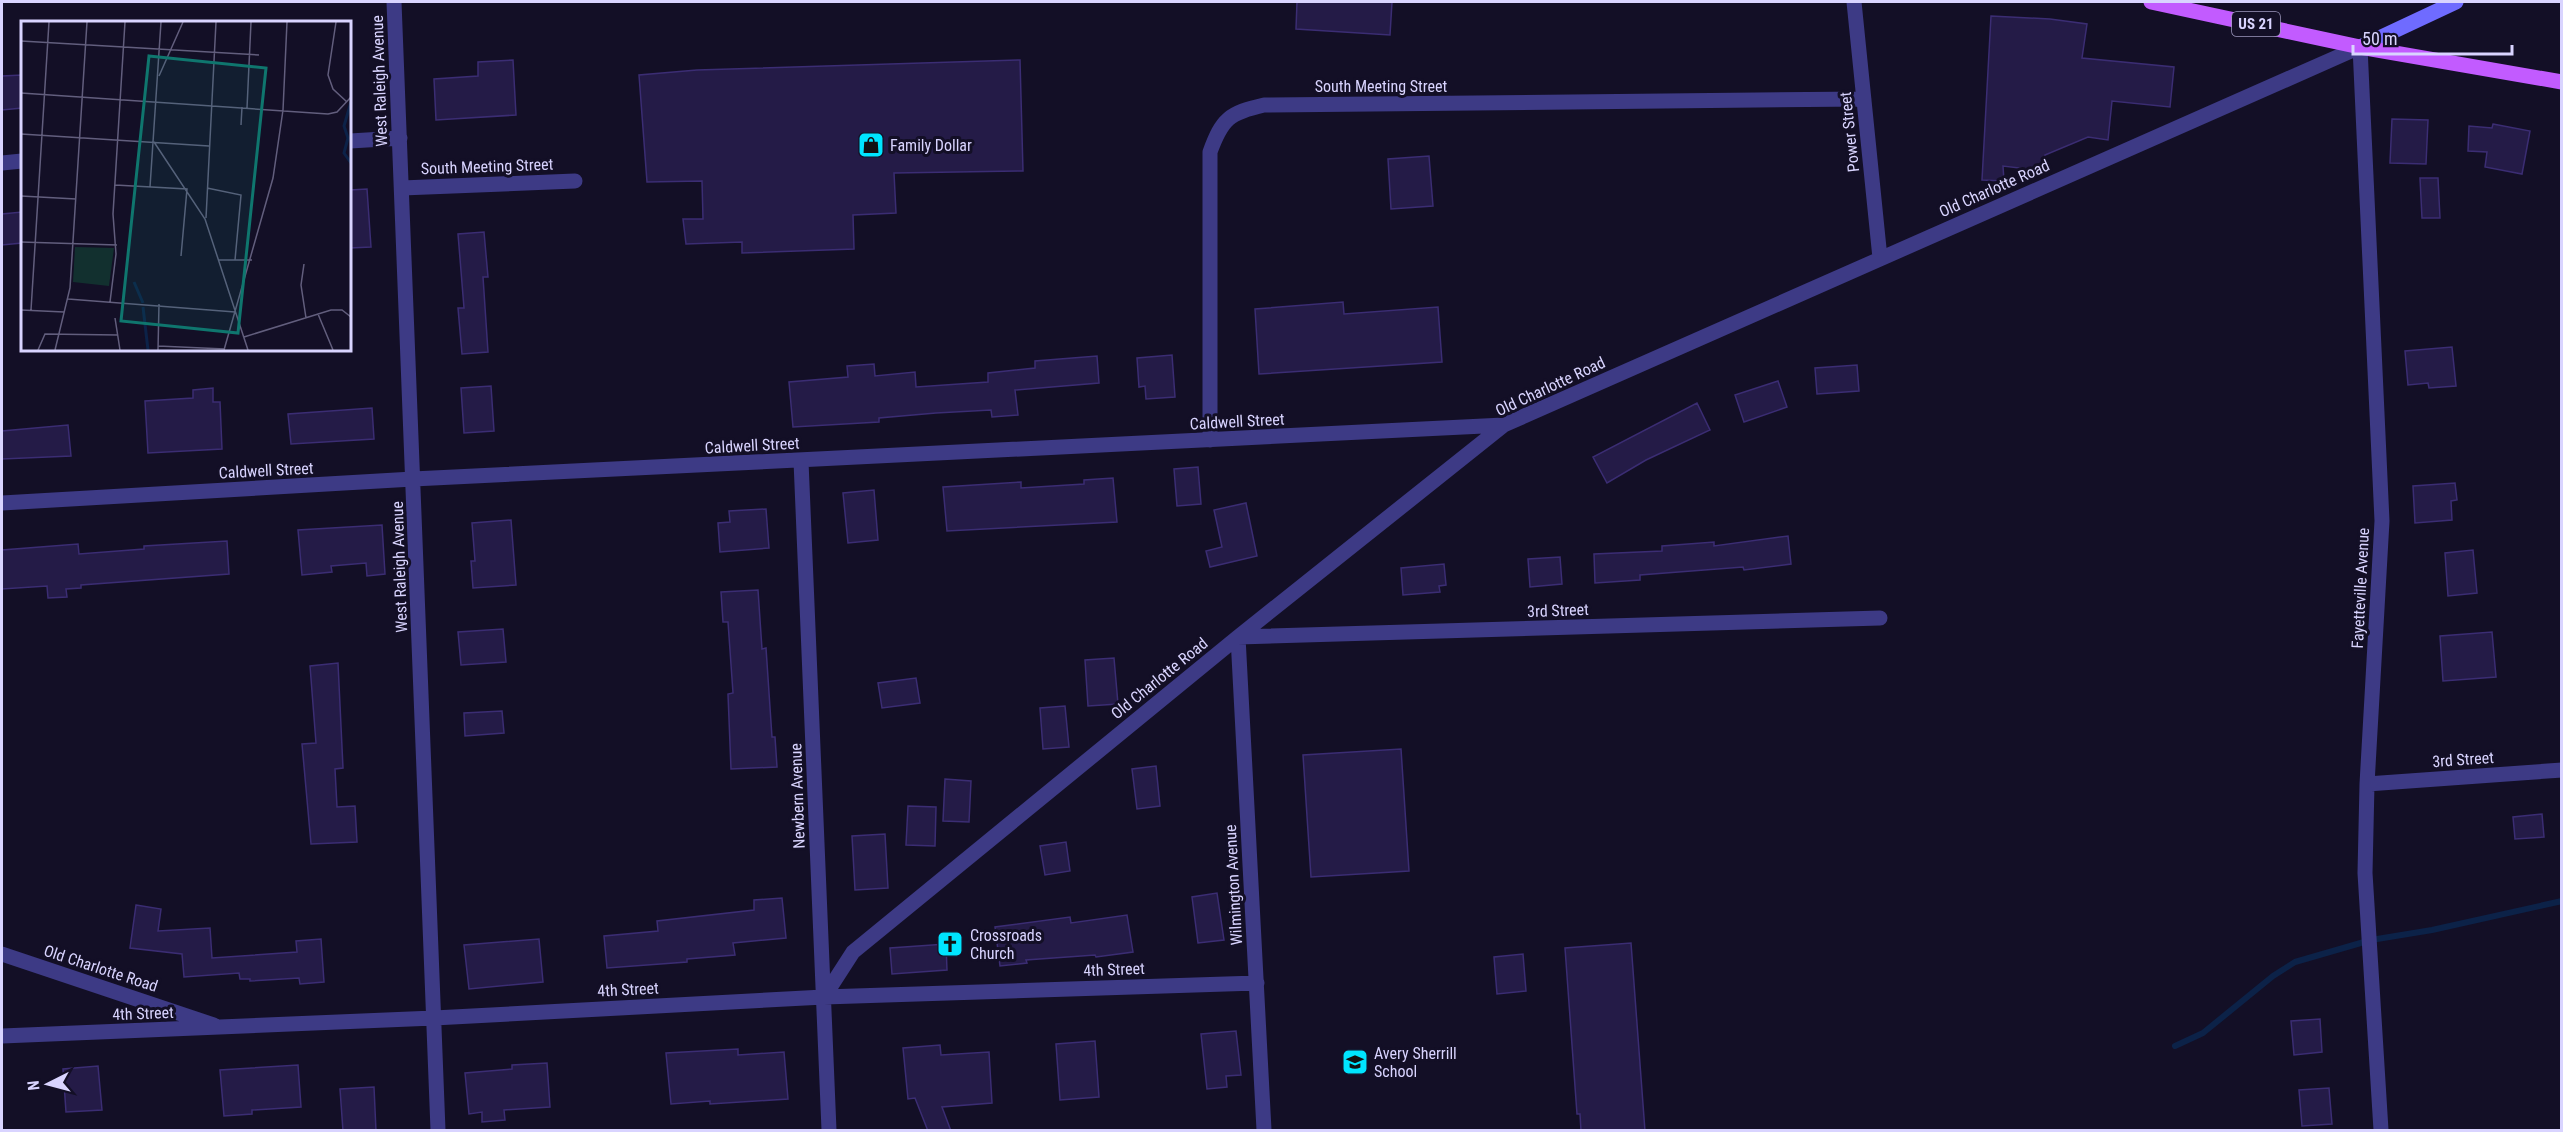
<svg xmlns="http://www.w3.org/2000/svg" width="2563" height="1132" font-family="'Roboto Condensed',sans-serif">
<rect width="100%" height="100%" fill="#130f26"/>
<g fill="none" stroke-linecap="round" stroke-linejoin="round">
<!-- stream -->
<path stroke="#0c2248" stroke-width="6" d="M2175 1046 2203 1033 2273 976 2295 962 2371 940 2432 930 2562 901"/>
</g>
<!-- building -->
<path fill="#241b47" stroke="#3b2d73" stroke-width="1.5" d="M1297 2H1392L1390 35 1296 29Z
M1991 16 2050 19 2087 24 2082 58 2174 67 2170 107 2112 101 2108 140 2088 137 2045 155V171L2003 166 2004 181 1982 180Z
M513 60 516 115 436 120 434 79 478 76V62Z
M1020 60 1023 171 894 173 896 213 853 215 854 249 742 253V242L686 244 683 219H703L702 181 647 182 639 75 697 70Z
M22 75V108L2 110V76Z
M2392 119 2428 120 2426 164 2390 163Z
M2493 124 2530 131 2522 174 2485 167 2487 152 2468 151 2469 126 2492 128Z
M1429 156 1433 206 1391 209 1388 159Z
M2420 178H2438L2440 218H2422Z
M367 189 371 247 350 248V190Z
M22 212V243L2 245V214Z
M484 232 488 277H483L488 352 462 354 458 308H464L458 234Z
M1343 302 1344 314 1438 307 1442 362 1259 374 1255 309Z
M2452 347 2456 386 2429 388 2428 383 2408 385 2405 351Z
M1172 355 1175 397 1146 399 1145 386 1139 387 1137 358Z
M1097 356 1099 383 1015 390 1018 415 992 417 991 410 936 413 879 418V422L793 427 789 382 848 377 847 366 874 364 875 376 915 372 916 387 988 382V373L1035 368V361Z
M1857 365 1859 391 1817 394 1815 368Z
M1778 381 1787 407 1744 422 1735 395Z
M491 386 494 431 464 433 461 388Z
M213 388V402H220L222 449 148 453 145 401 193 398V390Z
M1697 403 1710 430 1646 460 1607 483 1593 457Z
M372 408 374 439 291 444 288 414Z
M68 425 71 456 2 459V431Z
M1198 467 1201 504 1177 506 1174 469Z
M1113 478 1117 522 947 531 943 487 1021 482V488L1084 484V480Z
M2455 483 2457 500 2451 501 2452 520 2415 523 2413 486Z
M874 490 878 540 848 543 843 493Z
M1246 503 1257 556 1210 567 1206 551 1222 547 1214 510Z
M766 509 769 548 720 552 718 523 730 522 729 511Z
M511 520 516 585 473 588 471 561H475L472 523Z
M382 525 385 574 367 576 366 563 331 566 332 572 302 575 298 530Z
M1788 536 1791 564 1744 570 1743 567 1640 575V580L1595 583 1594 554 1662 551V546L1714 542V546Z
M227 541 229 574 81 585V588L66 589 67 597 48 598 47 586 2 589V550L78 544 79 554 144 549V546Z
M2473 550 2477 593 2448 596 2445 553Z
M1560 557 1562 584 1530 587 1528 559Z
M1444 564 1446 585 1439 586 1440 592 1403 595 1401 568Z
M758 590 762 649 766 648 772 737H775L777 767 731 769 728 694 733 693 728 622H723L721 592Z
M503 629 506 662 461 665 458 632Z
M2492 632 2496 677 2443 681 2440 636Z
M1114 658 1118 704 1088 706 1085 660Z
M338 663 343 768 335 769 337 807 355 806 357 842 311 844 302 744 316 743 310 666Z
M916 678 920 703 882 708 878 683Z
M1065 706 1069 747 1043 749 1040 708Z
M502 711 504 733 465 736 464 713Z
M1401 749 1409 871 1311 877 1303 755Z
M1156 766 1160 806 1137 809 1132 769Z
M945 779 971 781 969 822 943 821Z
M908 806 936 807 935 846 906 845Z
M2542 814 2544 837 2515 839 2513 817Z
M885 834 888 888 855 890 852 836Z
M1066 842 1070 871 1045 875 1040 846Z
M1217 893 1224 940 1198 943 1192 897Z
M782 898 786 938 733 943 735 955 687 959V962L607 968 604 936 658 931 657 921 754 910V900Z
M136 905 161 909 158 931 210 928 212 958 297 952 296 941 321 939 324 982 300 984 299 978 250 981V979H240L239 973 184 977 182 954 130 948Z
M1127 915 1133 952 1096 957 1095 955 1026 960 1027 963 1000 966 995 927 1070 917 1071 923Z
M539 939 543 982 469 989 464 945Z
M1631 943 1645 1131H1581L1580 1114H1577L1565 948Z
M946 944 947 970 892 974 890 948Z
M1523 954 1526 991 1497 994 1494 957Z
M2320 1019 2322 1052 2294 1055 2291 1021Z
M1236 1031 1241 1075 1226 1076 1227 1087 1207 1089 1201 1034Z
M1095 1041 1099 1097 1060 1100 1056 1044Z
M940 1045 941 1055 989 1052 992 1103 942 1107 951 1131H928L915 1098 908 1099 903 1048Z
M738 1049V1055L784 1052 788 1099 710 1104V1101L671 1104 666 1053Z
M547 1063 550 1107 504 1110 505 1120 482 1122V1112L469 1114 465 1073 512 1069V1065Z
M298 1065 301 1107 252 1110V1114L224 1116 220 1070Z
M98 1066 102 1110 66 1112 63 1069Z
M374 1087 376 1131H343L340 1089Z
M2329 1088 2332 1124 2302 1126 2299 1090Z"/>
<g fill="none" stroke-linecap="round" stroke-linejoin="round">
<!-- street -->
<path stroke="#3d3a85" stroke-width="15" d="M394 2 438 1130
M1854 2 1880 258
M350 141 400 138
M2 163 22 161
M402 188 575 181
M1210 440V152C1222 119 1229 113 1264 105L1864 99
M801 461 829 1130
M2 503 413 479 1504 425
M2367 784 2562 770
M2 954 214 1025
M824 997 853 952 1238 637 1504 425 2360 47 2382 521 2367 784 2365 873 2381 1130
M2 1036 434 1018 824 997 1257 983
M1264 1130 1238 637 1880 618"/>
<!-- secondary -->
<path stroke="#6f6bff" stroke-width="15" d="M2360 47 2456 2"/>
<!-- primary -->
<path stroke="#c25bff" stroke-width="15" d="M2151 2 2360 47 2562 82"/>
</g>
<!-- icons -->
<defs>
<g id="shop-square" transform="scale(1.35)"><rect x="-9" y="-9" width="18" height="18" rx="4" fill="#00e5ff" stroke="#130f26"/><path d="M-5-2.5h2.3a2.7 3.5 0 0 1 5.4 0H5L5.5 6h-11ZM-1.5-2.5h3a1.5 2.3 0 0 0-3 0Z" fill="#111"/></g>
<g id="church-square" transform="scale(1.35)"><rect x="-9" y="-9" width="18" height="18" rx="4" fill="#00e5ff" stroke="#130f26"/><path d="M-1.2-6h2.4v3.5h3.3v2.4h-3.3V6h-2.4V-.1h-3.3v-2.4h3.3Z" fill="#111"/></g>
<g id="school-square" transform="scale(1.35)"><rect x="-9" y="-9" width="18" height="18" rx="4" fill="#00e5ff" stroke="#130f26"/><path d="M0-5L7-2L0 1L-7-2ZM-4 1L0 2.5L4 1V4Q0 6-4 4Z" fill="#111"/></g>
</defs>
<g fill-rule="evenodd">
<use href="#shop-square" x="871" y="145"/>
<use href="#church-square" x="950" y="944"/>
<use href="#school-square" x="1355" y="1062"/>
</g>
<g text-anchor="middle" stroke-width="6" stroke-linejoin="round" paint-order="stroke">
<!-- shield labels -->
<rect fill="#130f26" stroke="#9e99be" stroke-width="1.5" x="2232" y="12" width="48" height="24" rx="4.5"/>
<g font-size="15" font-weight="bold" fill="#d9d4ff">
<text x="2256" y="29">US 21</text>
</g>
<!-- street labels -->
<g font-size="16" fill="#d9d4ff" stroke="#130f26">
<text transform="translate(379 81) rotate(-92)" y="6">West Raleigh Avenue</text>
<text x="1381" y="92">South Meeting Street</text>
<text transform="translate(1849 132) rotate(-96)" y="6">Power Street</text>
<text transform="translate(487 166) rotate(-2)" y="6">South Meeting Street</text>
<text transform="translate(1994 188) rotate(-24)" y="6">Old Charlotte Road</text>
<text transform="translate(1550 386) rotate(-25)" y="6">Old Charlotte Road</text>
<text transform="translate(1237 421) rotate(-3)" y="6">Caldwell Street</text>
<text transform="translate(752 445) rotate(-3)" y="6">Caldwell Street</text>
<text transform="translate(266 470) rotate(-3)" y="6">Caldwell Street</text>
<text transform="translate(399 567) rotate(-92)" y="6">West Raleigh Avenue</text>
<text transform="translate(2360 588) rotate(-87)" y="6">Fayetteville Avenue</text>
<text transform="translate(1558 610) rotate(-2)" y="6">3rd Street</text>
<text transform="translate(1159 678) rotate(-39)" y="6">Old Charlotte Road</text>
<text transform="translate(2463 759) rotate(-4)" y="6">3rd Street</text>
<text transform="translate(797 796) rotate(-92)" y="6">Newbern Avenue</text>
<text transform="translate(1233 885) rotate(-93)" y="6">Wilmington Avenue</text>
<text transform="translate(101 968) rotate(18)" y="6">Old Charlotte Road</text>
<text transform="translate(1114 969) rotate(-2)" y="6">4th Street</text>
<text transform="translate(628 989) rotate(-3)" y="6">4th Street</text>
<text transform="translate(143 1013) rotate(-2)" y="6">4th Street</text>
</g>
<!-- poi labels -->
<g font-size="16" fill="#d9d4ff" stroke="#130f26" text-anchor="start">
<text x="890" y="151">Family Dollar</text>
<text x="970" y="941">Crossroads<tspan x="970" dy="18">Church</tspan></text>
<text x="1374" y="1059">Avery Sherrill<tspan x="1374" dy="18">School</tspan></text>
</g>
</g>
<!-- overview -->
<g transform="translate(21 21)">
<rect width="330" height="330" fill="#130f26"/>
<path d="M54 226 93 227 88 265 52 261Z" fill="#12302f"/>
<path fill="none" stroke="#0c2248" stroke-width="3" d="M330 81 323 105 327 117 323 132 330 142M113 261 122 282M122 286 127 329"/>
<path fill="none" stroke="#625e7d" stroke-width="1.5" d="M315 1 307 54 312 68 326 81M0 20 238 34M138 55 162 1M0 72 307 93 316 91 330 76M226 87 230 1M220 104 221 86M0 113 188 125M133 121 184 198 227 329M94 164 166 168 160 235M129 166 140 1M186 167 220 174 214 239M0 175 55 178M185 197 195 1M0 221 96 224M198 239H231M283 243 280 264 285 297M47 278 214 291M89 281 95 233 92 193 104 1M0 289 43 291M10 289 28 1M297 293 312 329M94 297 99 329M223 316 310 289H321L330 296M137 325 204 328M17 329 24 313 97 314M34 329 49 267 66 1M137 329 138 283M203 329 252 157 262 89 266 1"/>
<path fill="#0f766e" fill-opacity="0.15" stroke="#0f766e" stroke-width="3" d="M128 35 245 47 217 312 100 300Z"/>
<rect width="330" height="330" fill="none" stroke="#d9d4ff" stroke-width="3"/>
</g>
<!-- border -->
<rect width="2563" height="1132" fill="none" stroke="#d9d4ff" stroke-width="6"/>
<!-- north arrow -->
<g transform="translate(48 1084) rotate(264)" stroke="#130f26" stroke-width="4.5" paint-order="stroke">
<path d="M0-4.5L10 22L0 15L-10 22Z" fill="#d9d4ff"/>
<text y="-9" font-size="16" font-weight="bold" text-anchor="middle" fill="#d9d4ff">N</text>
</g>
<!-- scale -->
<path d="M2353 45v9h159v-9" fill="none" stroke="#d9d4ff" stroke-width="3"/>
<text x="2362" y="45" font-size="18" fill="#d9d4ff" stroke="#130f26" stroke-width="4.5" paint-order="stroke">50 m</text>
</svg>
